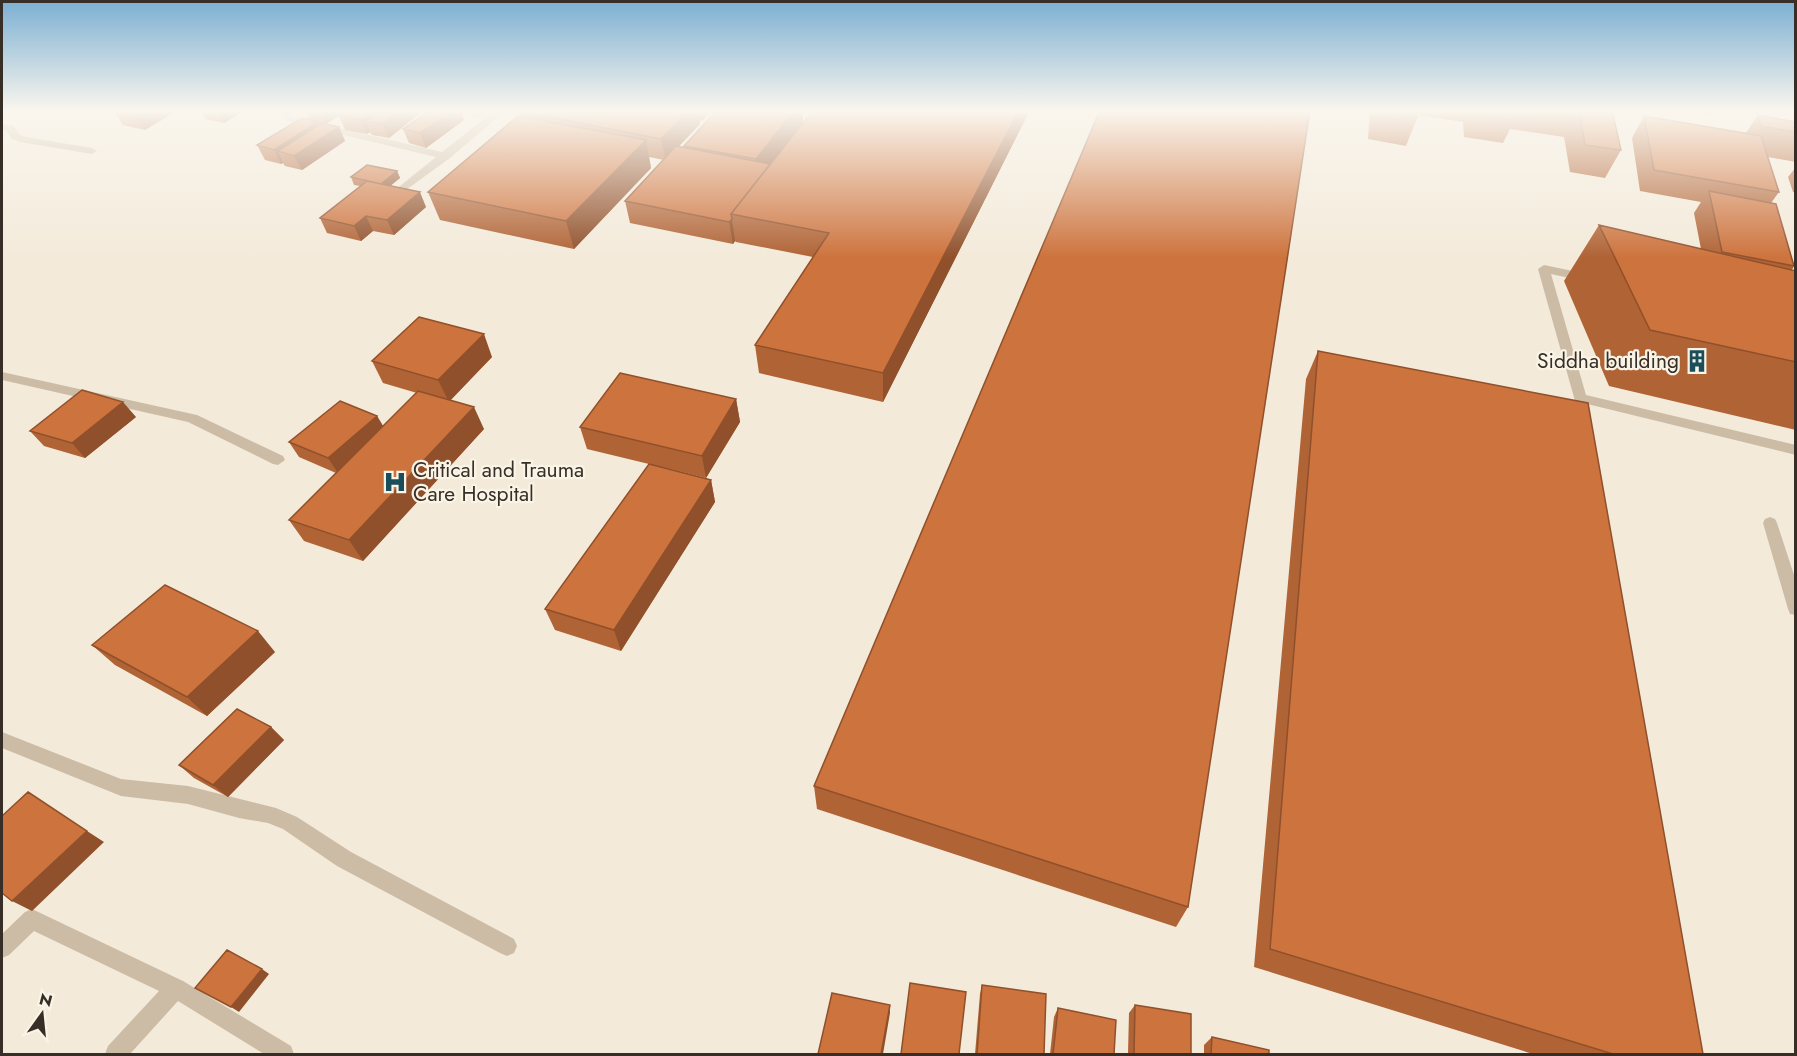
<svg xmlns="http://www.w3.org/2000/svg" width="1797" height="1056" font-family="Jost,sans-serif">
<rect width="100%" height="100%" fill="#f3eada"/>
<g fill="none" stroke-linecap="round" stroke-linejoin="round">
<!-- street -->
<path fill="#ccbca5" fill-rule="evenodd" d="M284 110H294L293 115 295 118 442 152 484 119 452 112 450 110H468L490 114 495 110H506L450 158 399 195 395 194V190L436 157 289 122 283 116Z
M2 124 14 126 20 135 26 137 92 148 97 151 92 154 20 142 12 139 7 131 2 130Z
M1544 265 1592 275 1594 278 1588 282 1551 274 1586 395 1796 445V455L1575 401 1538 269Z
M2 372 197 415 283 456 285 460 278 465 273 464 188 422 2 380Z
M1770 517 1775 519 1777 523 1796 581V615L1790 614 1788 609 1763 523 1765 519Z
M2 732 121 779 188 786 276 808 297 817 351 852 514 939 517 946 514 953 507 956 500 953 337 866 283 829 268 823 239 818 188 804 121 796 2 748Z
M32 909 183 981 291 1046 294 1054H264L178 1001 130 1054H105L108 1046 159 991 34 931 9 955 2 958V934L25 912Z"/>
</g>
<!-- wall -->
<path fill="#b06335" d="M116 110H178L145 130 123 125 114 111Z
M200 110H245L224 123 205 119Z
M305 110H424L389 138 372 135 370 132 367 134 345 130 339 116 346 111 326 124 339 127 345 141 302 170 285 166 283 163 281 164 265 160 257 145 309 120Z
M431 110H460L464 120 426 148 409 143 403 129Z
M521 110H712L702 121 700 120V124L678 147 685 148 684 146 717 110H802L803 122 813 110H1030L883 402 759 373 755 345 813 257 736 242 735 241 733 244 630 223 625 201 664 160 649 157 651 168 574 249 440 220 428 192 521 117 519 111Z
M1370 110H1612L1621 150 1605 178 1570 172 1564 137 1510 129 1503 143 1464 137 1463 122 1418 115 1417 118 1406 146 1368 139Z
M1687 110H1714L1711 115 1687 111Z
M1758 115 1796 122V162L1768 157 1779 192 1771 203 1794 266 1792 270 1796 271V430L1609 386 1564 281 1599 225 1701 249 1694 213 1701 202 1640 191 1632 138 1644 116 1746 133Z
M1796 167V193L1793 192 1788 177Z
M397 171 400 178 390 186 426 207 394 235 373 231 361 241 327 233 320 218 360 186 354 185 351 177Z
M1318 351 1703 1054H1533L1254 967 1306 379Z
M492 357 450 400 484 429 363 561 304 541 289 520 336 473 299 457 289 442 377 416 383 426 417 393 383 383 372 361Z
M736 399 740 422 706 478 663 467 711 480 715 502 621 651 555 630 545 609 649 464 587 449 580 427Z
M136 417 85 458 44 446 30 431Z
M92 645 275 652 207 716 115 665Z
M271 727 284 740 228 797 194 778 179 765Z
M814 786 1188 907 1176 927 817 809Z
M982 985 1044 1054H975L980 994Z
M1135 1005 1191 1054H1128L1129 1013Z
M1058 1008 1114 1054H1050L1054 1017Z
M1212 1037 1269 1054H1204V1045Z"/>
<!-- shaded-wall -->
<path fill="#90502b" d="M146 110H178L145 130 136 116Z
M217 110H245L224 123Z
M319 110H347L326 124Z
M375 110H399L366 121 370 132 367 134 361 120Z
M400 110H424L389 138 383 124Z
M454 110H460L464 120 426 148 420 133Z
M690 110H698L700 124 666 160 661 139Z
M700 110H712L702 121Z
M795 110H802L803 122 758 180 756 159Z
M1019 110H1030L883 402V373Z
M318 122 324 136 278 151 283 163 281 164 274 150Z
M339 127 345 141 302 170 294 156Z
M646 140 651 168 574 249 566 221Z
M397 171 400 178 384 191 381 184Z
M420 192 426 207 394 235 387 220Z
M366 216 373 231 361 241 354 226Z
M732 219 735 241 733 244 729 222Z
M484 334 492 357 449 402 438 380Z
M736 399 740 422 706 478 702 456Z
M123 402 136 417 85 458 72 443Z
M474 407 484 429 363 561 349 540Z
M377 416 386 431 338 473 328 458Z
M711 480 715 502 621 651 614 630Z
M258 631 275 652 207 716 187 697Z
M271 727 284 740 228 797 213 785Z
M87 831 104 842 32 911 12 901Z
M262 969 269 974 239 1012 231 1007Z
M890 1005V1013L883 1054H881Z"/>
<!-- building -->
<path fill="#cd733e" stroke="#90502b" stroke-width="1.5" d="M116 110H146L136 116 114 111Z
M347 110H375L361 120 339 116Z
M380 110H400L383 124 366 121Z
M431 110H454L420 133 403 129Z
M521 110H690L661 139 519 111Z
M717 110H795L756 159 684 146Z
M813 110H1019L883 373 755 345 829 233 731 214Z
M1100 110H1310L1188 907 814 786Z
M1378 110H1418L1417 118 1378 112Z
M1476 110H1515L1516 116Z
M1577 110H1612L1621 150 1585 145 1579 110Z
M1758 115 1796 122V132L1761 126Z
M518 116 646 140 566 221 428 192Z
M1644 116 1761 136 1779 192 1654 170Z
M302 118 318 122 274 150 257 145Z
M322 123 339 127 294 156 278 151Z
M676 146 770 164 731 214 732 219 729 222 625 201Z
M367 165 397 171 381 184 351 177Z
M367 181 420 192 387 220 366 216 354 226 320 218Z
M1709 191 1776 204 1794 266 1722 252Z
M1599 225 1796 271V362L1650 330Z
M419 317 484 334 438 380 372 361Z
M1318 351 1588 403 1703 1054H1613L1270 949Z
M620 373 736 399 702 456 580 427Z
M82 390 123 402 72 443 30 431Z
M418 391 474 407 349 540 289 520Z
M340 401 377 416 328 458 289 442Z
M649 464 711 480 614 630 545 609Z
M165 585 258 631 187 697 92 645Z
M237 709 271 727 213 785 179 765Z
M28 792 87 831 12 901 2 893V816Z
M227 950 262 969 231 1007 195 988Z
M910 983 966 992 959 1054H901Z
M982 985 1046 994 1044 1054H977Z
M832 993 890 1005 881 1054H818Z
M1135 1005 1191 1014V1054H1134Z
M1058 1008 1116 1020 1114 1054H1053Z
M1212 1037 1269 1050V1054H1211Z"/>
<!-- sky -->
<linearGradient id="sky" x2="0" y2="1"><stop stop-color="#7bafd2"/><stop offset="0.43" stop-color="#faf6ee"/><stop offset="1" stop-color="#faf6ee" stop-opacity="0"/></linearGradient>
<rect width="1797" height="258" fill="url(#sky)"/>
<!-- icons -->
<defs>
<g id="building-bare" transform="scale(1.8)"><path d="M-4-6H4V6H1V3H-1V6H-4ZM-2.5-4.3h1.7v1.8h-1.7ZM.8-4.3h1.7v1.8H.8ZM-2.5-1h1.7V.8h-1.7ZM.8-1h1.7V.8H.8Z" fill="#1a4e5b" stroke="#faf4e6" stroke-width="2.5" paint-order="stroke"/></g>
<g id="hospital-bare" transform="scale(1.8)"><path d="M-5-5h3v3.5h4V-5h3V5h-3V1.5h-4V5h-3Z" fill="#1a4e5b" stroke="#faf4e6" stroke-width="2.5" paint-order="stroke"/></g>
</defs>
<g fill-rule="evenodd">
<use href="#building-bare" x="1697" y="361"/>
<use href="#hospital-bare" x="395" y="482"/>
</g>
<g text-anchor="middle" stroke-width="4.5" stroke-linejoin="round" paint-order="stroke">
<!-- poi labels -->
<g font-size="21" fill="#372e27" stroke="#faf4e6" text-anchor="end">
<text x="1679" y="368">Siddha building</text>
<text x="413" y="477" text-anchor="start">Critical and Trauma<tspan x="413" dy="24">Care Hospital</tspan></text>
</g>
</g>
<!-- border -->
<rect width="1797" height="1056" fill="none" stroke="#372e27" stroke-width="6"/>
<!-- north arrow -->
<g transform="translate(42 1014) rotate(15)" stroke="#faf4e6" stroke-width="4.5" paint-order="stroke">
<path d="M0-4.5L10 22L0 15L-10 22Z" fill="#372e27"/>
<text y="-9" font-size="16" font-weight="bold" text-anchor="middle" fill="#372e27">N</text>
</g>
</svg>
